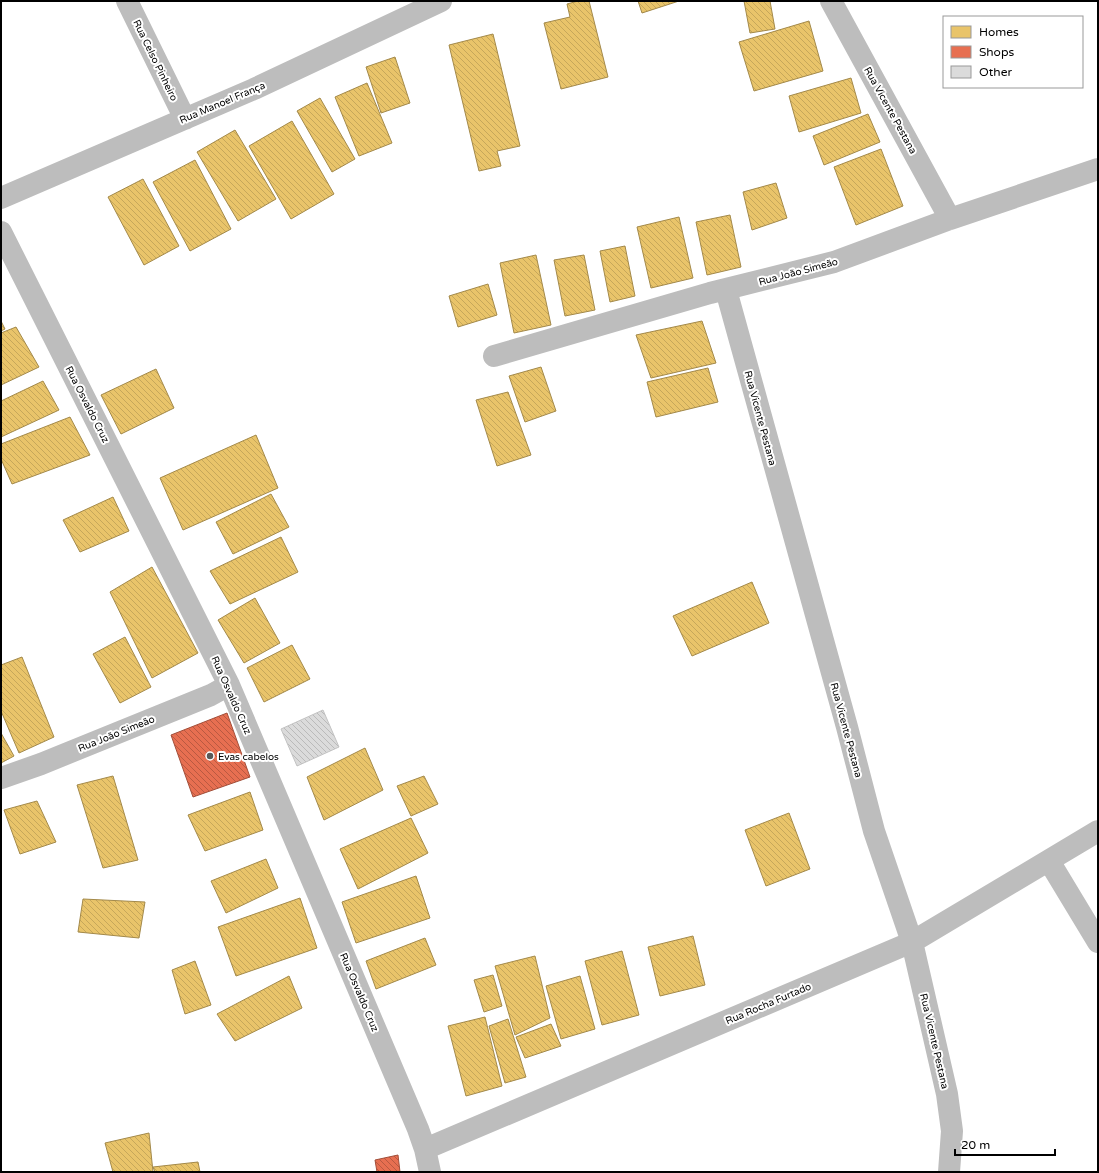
<svg xmlns="http://www.w3.org/2000/svg" width="1099" height="1173" font-family="'Varela Round',sans-serif">
<defs>
<pattern id="homes-back-hatch" width="6" height="6" patternUnits="userSpaceOnUse"><rect width="6" height="6" fill="#e9c46a"/><path d="M-1 5l2 2M0 0l6 6M5-1l2 2" fill="none" stroke="#c6a75a"/></pattern>
<pattern id="shops-back-hatch" width="6" height="6" patternUnits="userSpaceOnUse"><rect width="6" height="6" fill="#e76f51"/><path d="M-1 5l2 2M0 0l6 6M5-1l2 2" fill="none" stroke="#b95941"/></pattern>
<pattern id="building-back-hatch" width="6" height="6" patternUnits="userSpaceOnUse"><rect width="6" height="6" fill="#dbdbdb"/><path d="M-1 5l2 2M0 0l6 6M5-1l2 2" fill="none" stroke="#bababa"/></pattern>
</defs>
<rect width="100%" height="100%" fill="#fff"/>
<!-- homes -->
<path fill="url(#homes-back-hatch)" stroke="#a3894a" d="M578 1H589L608 77 561 89 544 23 570 17 567 4Z
M638 1H679L642 13Z
M744 1H770L775 29 750 33Z
M809 21 823 71 754 91 739 42Z
M493 34 520 146 497 151 501 166 479 171 449 45Z
M395 57 410 103 381 113 366 67Z
M851 78 861 113 799 132 789 96Z
M367 83 392 143 359 156 335 97Z
M320 98 355 159 332 172 297 111Z
M868 114 880 142 824 165 813 136Z
M292 121 334 194 291 219 249 146Z
M235 130 276 199 238 221 197 152Z
M881 149 903 206 856 225 834 167Z
M195 160 231 229 190 251 153 182Z
M143 179 179 246 144 265 108 197Z
M776 183 787 218 752 230 743 192Z
M730 215 741 267 707 275 696 222Z
M679 217 693 278 651 288 637 227Z
M625 246 635 296 610 302 600 251Z
M536 255 551 325 514 333 500 263Z
M584 255 595 310 565 316 554 260Z
M488 284 497 315 458 327 449 296Z
M1 321 5 329 1 331Z
M702 321 716 363 651 378 636 335Z
M16 327 39 367 1 385V333Z
M541 367 556 411 525 422 509 376Z
M708 368 718 402 656 417 647 382Z
M156 369 174 408 121 434 101 395Z
M43 381 59 410 1 437V401Z
M508 392 531 455 497 466 476 400Z
M70 417 90 455 12 484 1 459V444Z
M256 435 278 488 183 530 160 478Z
M271 494 289 527 233 554 216 522Z
M113 497 129 531 80 552 63 520Z
M281 537 298 572 230 604 210 571Z
M152 567 198 653 152 678 110 592Z
M752 582 769 623 692 656 673 616Z
M255 598 280 643 244 663 218 620Z
M125 637 151 687 120 703 93 654Z
M292 645 310 679 264 702 247 668Z
M22 657 54 737 19 753 1 711V665Z
M1 733 14 756 1 763Z
M365 748 383 790 324 820 307 777Z
M113 776 138 860 103 868 77 785Z
M424 776 438 804 411 816 397 786Z
M250 792 263 830 205 851 188 815Z
M37 801 56 842 20 854 4 810Z
M789 813 810 869 766 886 745 830Z
M411 818 428 853 358 889 340 849Z
M266 859 278 888 226 913 211 881Z
M416 876 430 918 356 943 342 902Z
M300 898 317 948 236 976 218 927Z
M83 899 145 902 139 938 78 932Z
M693 936 705 985 660 996 648 947Z
M425 938 436 965 376 989 366 961Z
M622 951 639 1015 602 1025 585 961Z
M535 956 550 1018 515 1035 495 966Z
M195 961 211 1005 185 1014 172 970Z
M493 975 502 1006 484 1012 474 980Z
M289 976 302 1008 235 1041 217 1014Z
M580 976 595 1029 561 1039 546 986Z
M485 1017 502 1086 466 1096 448 1026Z
M508 1019 526 1077 505 1083 489 1026Z
M551 1024 561 1046 525 1058 516 1037Z
M149 1133 153 1172H113L105 1143Z
M198 1162 200 1172H155L153 1167Z"/>
<!-- shops -->
<path fill="url(#shops-back-hatch)" stroke="#a24e39" d="M227 713 250 777 193 797 171 735Z
M398 1155 400 1172H377L375 1160Z"/>
<!-- building -->
<path fill="url(#building-back-hatch)" stroke="#c3c3c3" d="M323 710 339 747 297 766 281 729Z"/>
<g fill="none" stroke-linecap="round" stroke-linejoin="round">
<!-- minor -->
<path stroke="#bdbdbd" stroke-width="22" d="M127 1 185 119
M831 1 950 219
M1 198 254 89 441 1
M1 232 229 685 418 1129 425 1149 430 1172
M726 290 847 727 874 831 912 942 947 1094 952 1131 949 1172
M494 356 710 293 834 262 950 219 1098 169
M1 778 41 764 211 695 229 685
M1049 861 1098 942
M425 1149 912 942 1098 831"/>
</g>
<!-- markers -->
<circle fill="#595959" stroke="#fff" stroke-width="1.5" cx="210" cy="756" r="4"/>
<g text-anchor="middle" stroke-width="4" stroke-linejoin="round" paint-order="stroke">
<!-- street labels -->
<g font-size="10" fill="#000" stroke="#fff">
<text transform="translate(156 60) rotate(64)" y="4">Rua Celso Pinheiro</text>
<text transform="translate(222 102) rotate(-23)" y="4">Rua Manoel França</text>
<text transform="translate(891 110) rotate(61)" y="4">Rua Vicente Pestana</text>
<text transform="translate(798 271) rotate(-15)" y="4">Rua João Simeão</text>
<text transform="translate(88 404) rotate(63)" y="4">Rua Osvaldo Cruz</text>
<text transform="translate(761 418) rotate(75)" y="4">Rua Vicente Pestana</text>
<text transform="translate(232 695) rotate(66)" y="4">Rua Osvaldo Cruz</text>
<text transform="translate(847 730) rotate(75)" y="4">Rua Vicente Pestana</text>
<text transform="translate(116 733) rotate(-22)" y="4">Rua João Simeão</text>
<text transform="translate(360 992) rotate(67)" y="4">Rua Osvaldo Cruz</text>
<text transform="translate(768 1003) rotate(-23)" y="4">Rua Rocha Furtado</text>
<text transform="translate(935 1041) rotate(77)" y="4">Rua Vicente Pestana</text>
</g>
<!-- poi labels -->
<g font-size="10" fill="#000" stroke="#fff" text-anchor="start">
<text x="218" y="760">Evas cabelos</text>
</g>
</g>
<!-- border -->
<rect width="1099" height="1173" fill="none" stroke="#000000" stroke-width="4"/>
<!-- legend -->
<rect x="943" y="16" width="140" height="72" fill="#ffffff" stroke="#999999"/>
<rect x="951" y="26" width="20" height="12" fill="#e9c46a" stroke="#999999"/>
<text x="979" y="36" font-size="12" fill="#000000">Homes</text>
<rect x="951" y="46" width="20" height="12" fill="#e76f51" stroke="#999999"/>
<text x="979" y="56" font-size="12" fill="#000000">Shops</text>
<rect x="951" y="66" width="20" height="12" fill="#dbdbdb" stroke="#999999"/>
<text x="979" y="76" font-size="12" fill="#000000">Other</text>
<!-- scale -->
<path d="M955 1149v6h100v-6" fill="none" stroke="#000000" stroke-width="2"/>
<text x="961" y="1149" font-size="12" fill="#000000" stroke="#ffffff" stroke-width="3" paint-order="stroke">20 m</text>
</svg>
